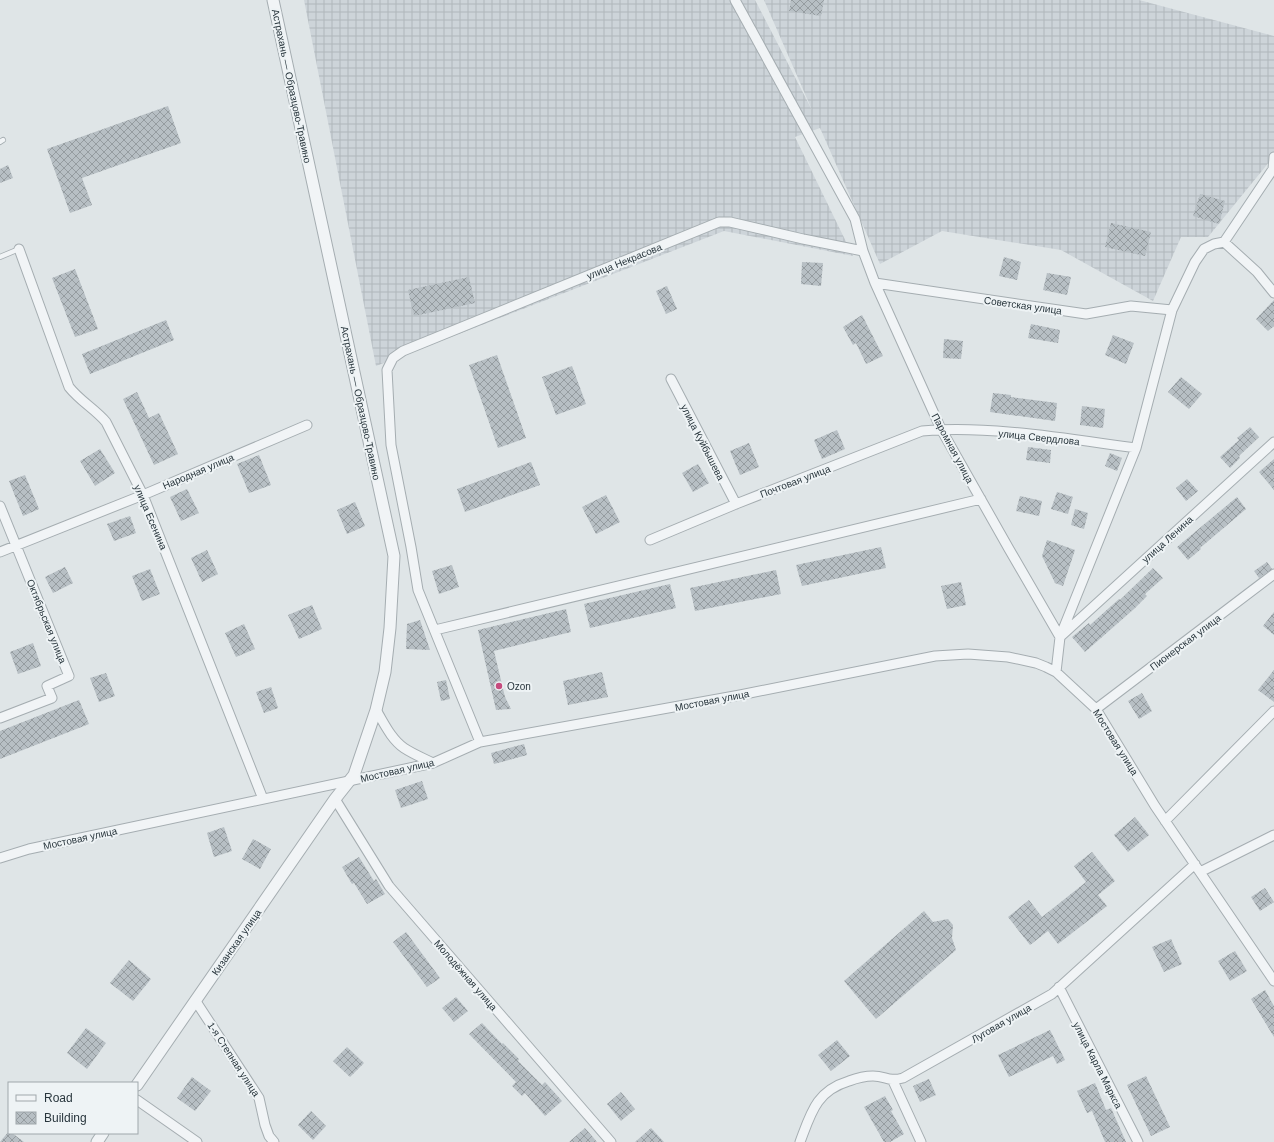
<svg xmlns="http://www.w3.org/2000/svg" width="1274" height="1142" font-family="Helvetica,sans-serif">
<defs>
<pattern id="industrial-grid" width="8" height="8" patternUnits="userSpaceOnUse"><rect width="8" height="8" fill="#cdd4d9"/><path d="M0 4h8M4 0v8" fill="none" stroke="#b0b7bb"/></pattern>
<pattern id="building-cross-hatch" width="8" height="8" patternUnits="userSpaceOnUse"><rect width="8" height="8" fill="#b7bfc4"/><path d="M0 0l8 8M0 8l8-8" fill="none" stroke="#959ca0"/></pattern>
</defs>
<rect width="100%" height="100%" fill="#dfe5e7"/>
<!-- industrial -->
<path fill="url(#industrial-grid)" d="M304 0H755L812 110 764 0H1139L1274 36V156L1208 237H1181L1153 301 1061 250 942 231 880 264 820 128 795 137 853 256 724 231 376 366Z"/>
<!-- building -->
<path fill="url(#building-cross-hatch)" d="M791 0H824L821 16 789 11Z
M168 106 181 143 82 178 92 205 70 213 47 149Z
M8 165 13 178 0 183V169Z
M1200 194 1225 201 1219 224 1193 216Z
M1111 223 1151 232 1145 256 1105 247Z
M1004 257 1021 262 1017 280 999 276Z
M802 262 823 263 821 286 801 284Z
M75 269 98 329 75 337 52 278Z
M1047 273 1071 277 1067 295 1043 290Z
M469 277 475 303 414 316 408 290Z
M667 286 677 309 666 314 656 291Z
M1274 300V326L1268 331 1256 319Z
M862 315 883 356 866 364 856 343 853 345 843 327Z
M166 320 174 340 90 374 82 354Z
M1031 324 1060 330 1058 343 1028 338Z
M1113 335 1134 343 1126 364 1105 355Z
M944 339 963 341 961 359 943 358Z
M497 355 526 438 498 448 469 365Z
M572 366 586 404 556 415 542 377Z
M1181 377 1202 394 1189 409 1168 392Z
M137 392 149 418 159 413 178 454 154 465 123 399Z
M993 393 1011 395V397L1057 403 1055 421 990 412Z
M1082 406 1105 409 1103 428 1080 425Z
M1250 427 1259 437 1239 456 1240 458 1230 468 1220 457 1239 440 1237 438Z
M837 430 845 449 822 459 814 440Z
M749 443 759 467 740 475 730 451Z
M1028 447 1051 450 1050 463 1026 460Z
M100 449 115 473 95 486 80 461Z
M1110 453 1122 458 1117 471 1105 466Z
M259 455 271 485 249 493 237 464Z
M1274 459V490L1259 472Z
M531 462 540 485 465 512 457 489Z
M698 464 709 483 693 492 682 473Z
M25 475 39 509 23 516 9 481Z
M1187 479 1198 491 1186 501 1176 488Z
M187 489 199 513 181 521 170 497Z
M1057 492 1073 497 1068 514 1051 509Z
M606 495 620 522 596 534 582 507Z
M1020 496 1042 501 1039 516 1016 511Z
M1237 497 1246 509 1200 548 1201 549 1188 560 1177 547Z
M355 502 365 526 347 534 337 510Z
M1075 509 1088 513 1084 529 1071 525Z
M130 516 136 533 114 541 107 524Z
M1047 540 1075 550 1063 586 1055 583 1042 556Z
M881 547 886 568 802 586 796 565Z
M207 550 218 574 202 582 191 558Z
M1267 562 1272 569 1259 578 1254 571Z
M452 565 459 587 439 594 432 571Z
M65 567 73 583 53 593 45 577Z
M1153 568 1163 578 1145 594 1147 596 1134 609 1085 652 1072 637 1089 623 1090 625 1119 599 1120 600Z
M150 569 160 594 142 601 132 576Z
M776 570 781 594 695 611 690 588Z
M961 582 966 605 947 609 941 586Z
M670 584 676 608 590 628 584 604Z
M312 605 322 629 299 639 288 615Z
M566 609 571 632 494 651 505 697 511 709 496 710 478 630Z
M1274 612V635L1263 626Z
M420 620 430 650 406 649 407 624Z
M244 624 255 649 236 657 225 633Z
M33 643 41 666 18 674 10 652Z
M1274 670V702L1258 690Z
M602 672 608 697 568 705 563 681Z
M106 673 115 696 99 702 90 678Z
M446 680 450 699 441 701 437 682Z
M271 687 278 708 264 713 256 692Z
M1142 693 1152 711 1139 719 1128 701Z
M79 700 89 724 0 759V731Z
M524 744 527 755 494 764 491 753Z
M422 781 428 799 401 808 395 790Z
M1135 817 1149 835 1128 852 1114 835Z
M224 827 232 851 214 857 207 833Z
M253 839 271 849 260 869 242 859Z
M1092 852 1115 881 1098 895 1107 906 1058 944 1048 931 1030 945 1008 917 1029 900 1042 917 1086 882 1074 866Z
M359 857 374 881 376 879 385 894 367 904 354 883 352 884 342 867Z
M1265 888 1274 902 1260 911 1251 897Z
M924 911 933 922 948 919 953 925 952 938 956 950 876 1019 844 981Z
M406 932 440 978 427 987 393 942Z
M1171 939 1182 964 1164 972 1152 947Z
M1235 951 1247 971 1230 981 1218 961Z
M129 960 151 979 133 1001 110 983Z
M1265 990 1274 1006V1037L1251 999Z
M456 997 468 1011 454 1022 442 1008Z
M482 1023 502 1044 503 1043 519 1059 518 1061 542 1085 545 1082 562 1101 545 1116 525 1093 522 1096 512 1086 516 1082 469 1034Z
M86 1028 106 1043 87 1069 67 1053Z
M1050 1030 1065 1060 1057 1064 1053 1056 1009 1077 998 1055Z
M837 1040 850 1056 831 1071 818 1055Z
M347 1047 364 1063 350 1077 333 1061Z
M1146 1076 1170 1127 1151 1136 1127 1085Z
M192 1077 211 1091 195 1111 177 1098Z
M929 1079 936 1095 920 1102 913 1086Z
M1095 1083 1106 1110 1111 1108 1126 1142H1105L1092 1111 1087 1113 1077 1091Z
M621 1092 635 1109 621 1121 607 1104Z
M885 1096 893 1110 891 1111 904 1134 890 1142H884L864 1107Z
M311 1111 326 1126 313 1140 298 1125Z
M585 1128 597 1142H569Z
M651 1128 664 1142H635Z
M9 1131V1133H12L24 1142H0Z"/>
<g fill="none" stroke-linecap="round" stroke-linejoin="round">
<!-- service casing -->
<g stroke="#a5adb1" stroke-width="6">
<path id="service" d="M0 142 3 140
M0 257 19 249"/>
</g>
<!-- minor casing -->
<g stroke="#a5adb1" stroke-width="11">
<path id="minor" d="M735 0 855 219 863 251 875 283 941 429 1009 549 1060 637 1274 442
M1224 242 1273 169 1274 157
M19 249 69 387C80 401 95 409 106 422L143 495 263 799
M875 283 1086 314 1131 306 1172 310
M671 379 736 504
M0 506 69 676 47 686 52 698 0 718
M650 540 736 504 922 431C990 425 1068 439 1136 448
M0 552 143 495 307 425
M435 630 981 499
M1056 672 1060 637 1136 448 1172 310 1195 262 1204 249 1214 244 1224 242 1257 272 1274 293
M1096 709 1274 574
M376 710C384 723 391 739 404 748 413 754 423 758 433 763
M480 742 418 590 411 547 391 445 387 370 393 358 403 351 719 222H730L803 239 863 251
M335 799 389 886 611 1142
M1165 821 1274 711
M0 858 29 849 433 763 480 742 740 695 935 656 968 654 1008 657 1036 663 1046 667 1056 672 1096 709 1155 806 1274 981
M1200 872 1274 835
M1059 987 1138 1142
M195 1000 259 1098 265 1125 269 1136 274 1142
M893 1081 921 1142
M137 1100 197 1142
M800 1142C811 1113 816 1091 849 1081 857 1078 865 1076 873 1076 886 1076 888 1082 903 1078L1052 994 1195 864"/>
</g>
<!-- tertiary casing -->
<g stroke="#a5adb1" stroke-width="13">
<path id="tertiary" d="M137 1085 335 799 354 775 376 710 385 672 390 628 394 556 273 0
M97 1142 103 1133"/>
</g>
<!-- service -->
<use href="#service" stroke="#f1f4f6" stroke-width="4.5"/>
<!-- minor -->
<use href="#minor" stroke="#f1f4f6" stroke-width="9"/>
<!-- tertiary -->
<use href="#tertiary" stroke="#f1f4f6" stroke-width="11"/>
</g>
<!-- markers -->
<circle fill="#c64b7e" stroke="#eef3f5" stroke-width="1.5" cx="499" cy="686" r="4"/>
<g text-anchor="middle" stroke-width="4" stroke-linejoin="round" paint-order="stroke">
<!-- street labels -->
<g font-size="10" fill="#29363d" stroke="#eef3f5">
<text transform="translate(292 86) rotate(78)" y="4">Астрахань — Образцово-Травино</text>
<text transform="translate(624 261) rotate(-22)" y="4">улица Некрасова</text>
<text transform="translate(1023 305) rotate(8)" y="4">Советская улица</text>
<text transform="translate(361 403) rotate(78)" y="4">Астрахань — Образцово-Травино</text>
<text transform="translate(1039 437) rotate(6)" y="4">улица Свердлова</text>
<text transform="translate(703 442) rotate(63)" y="4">улица Куйбышева</text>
<text transform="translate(953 448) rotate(62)" y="4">Паромная улица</text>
<text transform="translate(198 471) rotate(-23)" y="4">Народная улица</text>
<text transform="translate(795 481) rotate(-21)" y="4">Почтовая улица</text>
<text transform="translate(151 517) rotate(67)" y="4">улица Есенина</text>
<text transform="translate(1167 539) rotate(-42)" y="4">улица Ленина</text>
<text transform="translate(47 621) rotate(68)" y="4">Октябрьская улица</text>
<text transform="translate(1185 642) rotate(-37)" y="4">Пионерская улица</text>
<text transform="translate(712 700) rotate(-11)" y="4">Мостовая улица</text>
<text transform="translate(1116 742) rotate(58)" y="4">Мостовая улица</text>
<text transform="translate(397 770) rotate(-13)" y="4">Мостовая улица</text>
<text transform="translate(80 838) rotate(-12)" y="4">Мостовая улица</text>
<text transform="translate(236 942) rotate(-55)" y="4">Кизанская улица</text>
<text transform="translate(466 975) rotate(49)" y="4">Молодёжная улица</text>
<text transform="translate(1001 1023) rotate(-30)" y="4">Луговая улица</text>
<text transform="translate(234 1059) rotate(57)" y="4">1-я Степная улица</text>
<text transform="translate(1098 1065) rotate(63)" y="4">улица Карла Маркса</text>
</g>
<!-- poi labels -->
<g font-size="10" fill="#29363d" stroke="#eef3f5" text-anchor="start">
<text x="507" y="690">Ozon</text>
</g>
</g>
<!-- legend -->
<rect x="8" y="1082" width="130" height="52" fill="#eef3f5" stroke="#9fa7ab"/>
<rect x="16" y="1095" width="20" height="6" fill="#f1f4f6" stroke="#9fa7ab"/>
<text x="44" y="1102" font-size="12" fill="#29363d">Road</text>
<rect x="16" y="1112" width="20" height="12" fill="url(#building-cross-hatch)" stroke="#9fa7ab"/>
<text x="44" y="1122" font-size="12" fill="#29363d">Building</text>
</svg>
